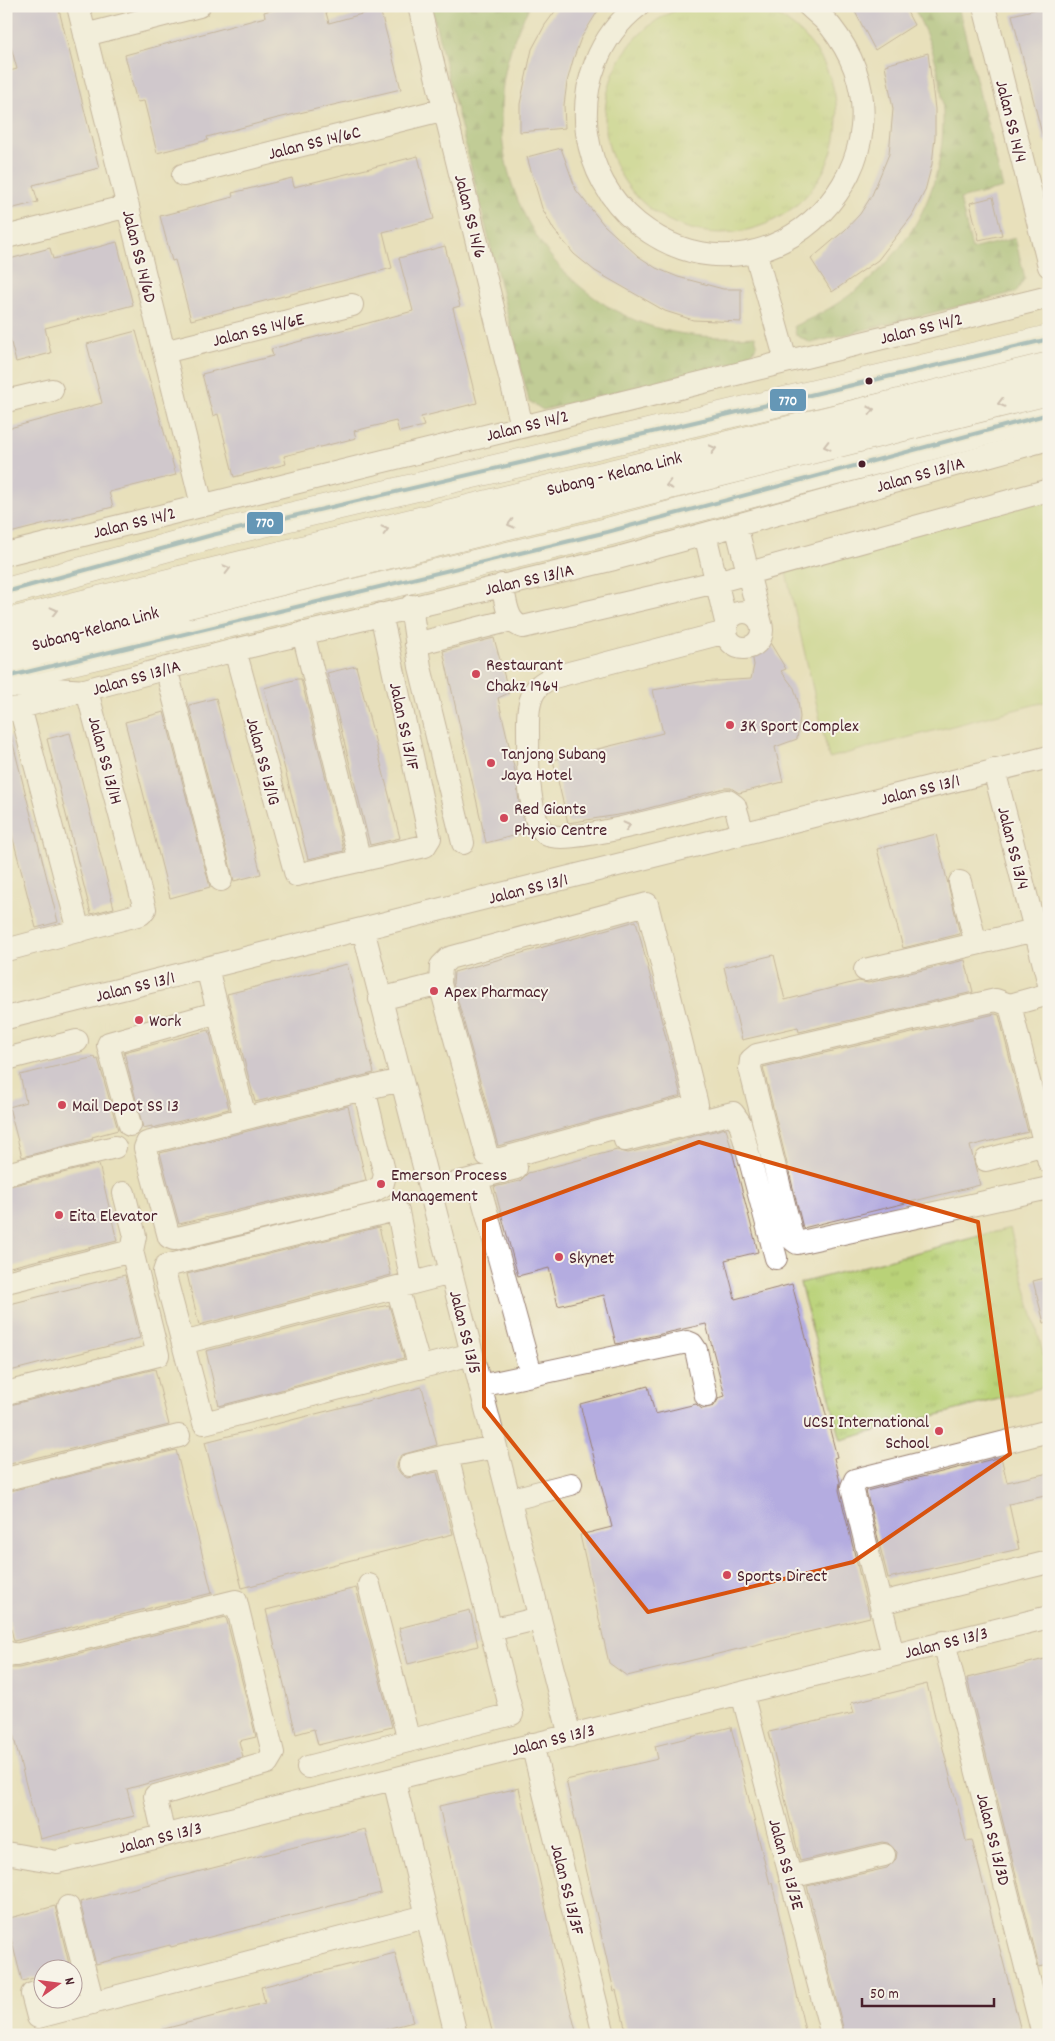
<svg xmlns="http://www.w3.org/2000/svg" width="1055" height="2041" font-family="Dekko,sans-serif">
<defs>
<pattern id="grass-tufts" width="24" height="20" patternUnits="userSpaceOnUse" patternTransform="scale(1.25)"><rect width="24" height="20" fill="#b9d278"/><path d="M3 7l-1-3M5 7V3M7 7l1-3M15 17l-1-3M17 17v-4M19 17l1-3" fill="none" stroke="#a1b468"/></pattern>
<pattern id="forest-firs" width="22" height="20" patternUnits="userSpaceOnUse" patternTransform="scale(1.25)"><rect width="22" height="20" fill="#92b468"/><path d="M5 1l3.5 6h-7zM16 11l3.5 6h-7z" fill="#799256"/></pattern>
</defs>
<rect width="100%" height="100%" fill="#f7f3e8"/>
<filter id="ink" filterUnits="userSpaceOnUse"><feTurbulence type="fractalNoise" baseFrequency=".02" numOctaves="2"/><feDisplacementMap in="SourceGraphic" scale="10" xChannelSelector="R" yChannelSelector="G"/><feConvolveMatrix kernelMatrix="1 2 1 2 8 2 1 2 1" color-interpolation-filters="sRGB"/></filter>
<filter id="wash" filterUnits="userSpaceOnUse"><feTurbulence type="fractalNoise" baseFrequency=".0096" numOctaves="4" result="noise"/><feDisplacementMap in="SourceGraphic" scale="20" xChannelSelector="R" yChannelSelector="G"/><feGaussianBlur stdDeviation="1.12" result="paint"/><feColorMatrix in="noise" values="0 0 0 0 0 0 0 0 0 0 0 0 0 0 0 0 0 1.4 0 .05"/><feComposite in="paint" operator="in"/></filter>
<g filter="url(#wash)">
<rect width="100%" height="100%" fill="#e8e0bb"/>
<!-- grass -->
<path fill="url(#grass-tufts)" stroke="#827852" d="M605 117a116 116 0 1 1 232 0a116 116 0 1 1-232 0Z
M1010 1228 1049 1376V1386L841 1440 800 1283Z"/>
<!-- forest -->
<path fill="url(#forest-firs)" stroke="#6e6a4a" d="M431 6H530C466 115 512 262 626 316 666 336 711 339 755 336L757 344 749 359 543 410 529 401Z
M913 6H958L1003 188 960 199 972 249 1015 238 1025 278 1016 292 811 343 796 335 794 326C896 283 958 194 940 81 936 55 925 30 913 6Z"/>
<!-- pitch -->
<path fill="#b9d278" stroke="#827852" d="M1049 499V701L829 758 785 568Z"/>
<g id="blocks">
<!-- building -->
<path fill="#b4ace0" d="M6 6H58L99 168 33 185 38 202 6 210V72L17 69 6 28Z
M285 6H324L329 23 380 9 401 89 274 119 207 137 208 140 157 153 144 101 137 102 125 55 265 17 264 12Z
M559 6H601L581 38 573 60 567 82 564 105 565 128 520 132V104L532 49 545 25Z
M852 6H904L914 25 875 50Z
M1049 6V141L1044 142 1012 15Z
M928 53 935 109V137L932 164 925 191 912 216 878 260 832 292 811 259 845 230 860 214 872 195 889 154 893 109 885 65Z
M561 148 576 190 604 225 638 256 656 268 678 277 701 283 723 289H741V322L693 320 665 311 595 271 574 254 554 230 542 208 527 157Z
M418 156 434 219 383 232 392 268 191 320 175 260 172 261 160 216 233 197 232 193 292 178 294 187Z
M993 197 1002 235 979 240 970 203Z
M117 242 133 305 45 328 51 353 16 362 6 324V260L50 248 53 259Z
M445 246 460 306 453 308 477 403 421 417 424 426 399 432 396 421 354 431 356 438 284 456 286 464 234 477 218 414 213 416 202 374 273 356 271 349 413 311 399 258Z
M136 331 176 475 109 492 113 507 6 534V429L102 403 87 344Z
M754 634 766 636 786 669 781 671 794 688 798 701 800 717 797 739 775 747 783 782 739 793 731 788H725L630 813 568 823 553 760 663 733 653 690 699 682 751 679 754 665 749 636Z
M494 638 509 693 498 698 515 771 520 809 528 832 486 843 443 651Z
M356 666 400 838 370 845 327 673Z
M297 679H301L344 851 308 859 264 688Z
M216 698 261 874 234 881 189 705Z
M164 712 210 887 170 898 125 722Z
M70 733 114 908 91 914 47 739Z
M11 736 58 922 36 928 6 812V737Z
M936 834 960 934 903 948 877 849Z
M636 921 681 1096 498 1146 453 983 454 972Z
M774 955 785 1000 859 981 868 983 965 960 973 992 799 1032 798 1027 742 1040 724 967Z
M347 964 374 1073 255 1102 227 994Z
M995 1014 999 1015 1028 1132 970 1146 980 1185 803 1228 763 1067Z
M209 1030 229 1109 152 1128V1126L143 1128 124 1052Z
M95 1057 96 1060 98 1059 118 1130 92 1137 93 1139 22 1157 9 1107 26 1102 20 1075Z
M348 1106 366 1180 179 1224 160 1153Z
M726 1128 758 1252 725 1260 735 1299 792 1284 837 1457 834 1458 840 1482 839 1490 870 1617 627 1676 609 1663 580 1535 612 1527 580 1404 648 1386 655 1414 696 1404 702 1409 714 1406 719 1398 725 1396 706 1324 616 1344 604 1295 558 1306 549 1268 518 1276 494 1187 520 1181 528 1173 617 1150 628 1153Z
M99 1164 117 1241 6 1268V1187Z
M379 1227 391 1275 199 1325 187 1274Z
M125 1275 140 1338 6 1372V1305Z
M1049 1277V1322L1044 1323 1033 1281Z
M389 1305 404 1358 219 1406 206 1351 351 1313Z
M155 1369 169 1425 6 1465V1406Z
M422 1387 437 1445 401 1455 398 1461 397 1468 401 1474 407 1478 437 1472 453 1534 242 1588 205 1442Z
M176 1450 212 1593 14 1641 6 1609V1492Z
M1001 1457 1007 1482 1049 1473V1495L1009 1504 1019 1549 888 1578 866 1491Z
M356 1588 392 1727 318 1745 314 1729 296 1734 266 1610Z
M470 1610 478 1646 408 1664 399 1628Z
M226 1617 256 1737 239 1741 243 1757 127 1789 134 1816 40 1839 6 1707V1668H19Z
M1045 1659 1049 1677V1965L1039 1967 967 1678Z
M927 1684 966 1841 972 1840 1022 2035H845L807 1886 887 1868 896 1859 897 1852 888 1843 882 1842 800 1861 769 1732 854 1713 851 1703Z
M731 1727 770 1884 772 1883 806 2035H627L616 1990 614 1991 566 1780 658 1759 655 1746Z
M519 1788 552 1936 577 2035H493L471 1948 439 1806Z
M365 1829 381 1893 171 1947 170 1945 96 1964 80 1902Z
M55 1906 70 1968H42V1976L22 1981 6 1919Z
M395 1953 413 2022 364 2035H161L160 2030 265 2003 261 1987Z"/>
</g>
</g>
<g filter="url(#ink)">
<use href="#blocks" fill-opacity="0" stroke="#998073" stroke-width="1"/>
<g fill="none" stroke-linecap="round" stroke-linejoin="round">
<!-- minor casing -->
<g stroke="#998073" stroke-width="24">
<path id="minor" d="M78 6 202 505
M419 6 522 426
M638 6C599 36 581 85 587 133 592 168 609 200 637 223 767 327 933 157 831 27 825 19 816 13 809 6
M984 6 1049 266
M85 35 199 6
M183 175 445 109
M6 237 128 206
M755 251 786 361
M164 352 352 305
M6 401 52 390
M736 525 761 624
M705 534 727 626
M6 554 1049 297
M502 585C506 600 506 623 523 627L716 582 1049 490
M411 606 420 667 463 843
M726 630a18 18 0 1 1 36 0a18 18 0 1 1-36 0Z
M726 632 550 678C547 681 541 683 538 687 524 701 529 731 528 750 528 770 529 821 546 834 563 848 701 808 728 801L735 806 743 833
M303 633 360 861
M416 644 511 620
M235 650 296 875 425 846 430 838 381 614
M166 668 221 880
M6 686 87 691 145 909 141 914 6 950
M20 707 79 931
M6 711 235 650 614 559 1049 439
M994 770 1049 984
M960 882 976 944
M647 904 697 1105 497 1160 487 1155 440 984 441 966 449 958Z
M363 929 570 1736
M207 968 245 1118
M865 970 1035 930
M380 999 440 984
M1010 1005 1049 994
M6 1018 1049 757
M6 1059 77 1041
M364 1089 385 1175 382 1186 371 1192 174 1239 169 1237 145 1148 147 1143C231 1122 316 1100 401 1080
M130 1125 108 1045 109 1043 219 1012
M625 1140 733 1113 740 1123 776 1258
M986 1160 1049 1143
M1049 1162 1010 1005 996 1000 757 1055 751 1060 750 1068 793 1240 797 1243 1049 1188
M6 1174 115 1147
M477 1178 531 1374
M430 1190 516 1168
M6 1282 132 1251
M412 1283 398 1212 395 1210 166 1266 164 1272 204 1423 472 1354
M397 1287 420 1368
M183 1343 451 1273
M480 1386 687 1342 692 1344 696 1350 706 1396
M6 1393 158 1355 132 1251 135 1236 124 1193
M447 1456 496 1447
M6 1479 179 1436
M509 1500 571 1484
M369 1585 409 1741
M881 1603 1049 1562
M491 1630 540 1618
M944 1642 1043 2035
M6 1652 16 1655 236 1601 273 1753 267 1763 155 1796 164 1836
M893 1655 852 1487 855 1480 1049 1431
M742 1693 832 2035
M532 1744 604 2035
M308 1767 512 1714 447 1456 410 1465
M394 1780 456 2035
M6 1853 57 1862 1049 1617
M790 1877 884 1855
M68 1907 93 2003
M42 1992 32 1994 38 2017 426 1916"/>
</g>
<!-- major casing -->
<g stroke="#998073" stroke-width="29">
<path id="major" d="M6 592 212 535 1049 339
M6 623 180 580
M6 651 185 605
M6 677 607 532 1049 414"/>
</g>
<!-- minor -->
<use href="#minor" stroke="#fff" stroke-width="22"/>
<!-- major -->
<use href="#major" stroke="#fff" stroke-width="28"/>
<!-- major-bridge casing -->
<g stroke="#998073" stroke-width="29" stroke-linecap="butt">
<path id="major-bridge" d="M180 580 1049 366
M185 605 1049 391"/>
</g>
<!-- major-bridge -->
<use href="#major-bridge" stroke="#fff" stroke-width="28"/>
<!-- bus-1 casing -->
<g stroke="#f7f3e8" stroke-width="8">
<path id="bus-1" d="M6 592 212 535 1049 339
M6 677 607 532 1049 414"/>
</g>
<!-- bus-1 -->
<use href="#bus-1" stroke="#6597b6" stroke-width="4"/>
</g>
<!-- one-way arrows -->
<defs><path id="oneway-chevron" d="M-2-3.5L2.5 0L-2 3.5" fill="none" stroke-width="1.6" stroke-linecap="round" stroke-linejoin="round" transform="scale(1.25)"/></defs>
<g stroke="#ae9aa0">
<use href="#oneway-chevron" transform="translate(1001 403) rotate(166)"/>
<use href="#oneway-chevron" transform="translate(871 410) rotate(-14)"/>
<use href="#oneway-chevron" transform="translate(827 446) rotate(166)"/>
<use href="#oneway-chevron" transform="translate(713 449) rotate(-14)"/>
<use href="#oneway-chevron" transform="translate(669 485) rotate(166)"/>
<use href="#oneway-chevron" transform="translate(511 524) rotate(166)"/>
<use href="#oneway-chevron" transform="translate(385 530) rotate(-14)"/>
<use href="#oneway-chevron" transform="translate(227 569) rotate(-14)"/>
<use href="#oneway-chevron" transform="translate(54 611) rotate(-14)"/>
<use href="#oneway-chevron" transform="translate(627 826) rotate(-14)"/>
</g>
</g>
<!-- marked area -->
<path d="M0 0H1055V2041H0ZM699 1142 978 1222 1010 1454 853 1562 648 1612 484 1407V1221Z" fill="#e8e0bb" fill-opacity=".55" fill-rule="evenodd"/>
<path fill="none" stroke="#d8530f" stroke-width="4" stroke-linejoin="round" d="M699 1142 978 1222 1010 1454 853 1562 648 1612 484 1407V1221Z"/>
<!-- markers -->
<g fill="#4a1f2b" stroke="#f7f3e8" stroke-width="2">
<circle cx="869" cy="381" r="4.5"/>
<circle cx="862" cy="464" r="4.5"/>
</g>
<g fill="#d1495b" stroke="#f7f3e8" stroke-width="2">
<circle cx="476" cy="674" r="5"/>
<circle cx="730" cy="725" r="5"/>
<circle cx="491" cy="763" r="5"/>
<circle cx="504" cy="818" r="5"/>
<circle cx="434" cy="991" r="5"/>
<circle cx="139" cy="1020" r="5"/>
<circle cx="62" cy="1105" r="5"/>
<circle cx="381" cy="1184" r="5"/>
<circle cx="59" cy="1215" r="5"/>
<circle cx="559" cy="1257" r="5"/>
<circle cx="939" cy="1431" r="5"/>
<circle cx="727" cy="1575" r="5"/>
</g>
<g text-anchor="middle" stroke-width="4" stroke-linejoin="round" paint-order="stroke">
<!-- street labels -->
<g font-size="18" fill="#4a1f2b" stroke="#f7f3e8">
<text transform="translate(1012 121) rotate(76)" y="6">Jalan SS 14/4</text>
<text transform="translate(314 142) rotate(-14)" y="6">Jalan SS 14/6C</text>
<text transform="translate(471 216) rotate(76)" y="6">Jalan SS 14/6</text>
<text transform="translate(140 256) rotate(76)" y="6">Jalan SS 14/6D</text>
<text transform="translate(921 328) rotate(-14)" y="6">Jalan SS 14/2</text>
<text transform="translate(258 329) rotate(-14)" y="6">Jalan SS 14/6E</text>
<text transform="translate(527 425) rotate(-14)" y="6">Jalan SS 14/2</text>
<text transform="translate(614 473) rotate(-14)" y="6">Subang - Kelana Link</text>
<text transform="translate(920 474) rotate(-16)" y="6">Jalan SS 13/1A</text>
<text transform="translate(134 522) rotate(-14)" y="6">Jalan SS 14/2</text>
<text transform="translate(529 579) rotate(-13)" y="6">Jalan SS 13/1A</text>
<text transform="translate(95 628) rotate(-15)" y="6">Subang-Kelana Link</text>
<text transform="translate(136 677) rotate(-16)" y="6">Jalan SS 13/1A</text>
<text transform="translate(405 726) rotate(78)" y="6">Jalan SS 13/1F</text>
<text transform="translate(106 760) rotate(75)" y="6">Jalan SS 13/1H</text>
<text transform="translate(264 761) rotate(75)" y="6">Jalan SS 13/1G</text>
<text transform="translate(920 789) rotate(-14)" y="6">Jalan SS 13/1</text>
<text transform="translate(1014 848) rotate(76)" y="6">Jalan SS 13/4</text>
<text transform="translate(528 888) rotate(-14)" y="6">Jalan SS 13/1</text>
<text transform="translate(135 986) rotate(-14)" y="6">Jalan SS 13/1</text>
<text transform="translate(466 1332) rotate(76)" y="6">Jalan SS 13/5</text>
<text transform="translate(946 1642) rotate(-14)" y="6">Jalan SS 13/3</text>
<text transform="translate(553 1739) rotate(-14)" y="6">Jalan SS 13/3</text>
<text transform="translate(160 1837) rotate(-14)" y="6">Jalan SS 13/3</text>
<text transform="translate(994 1839) rotate(76)" y="6">Jalan SS 13/3D</text>
<text transform="translate(787 1864) rotate(75)" y="6">Jalan SS 13/3E</text>
<text transform="translate(568 1889) rotate(76)" y="6">Jalan SS 13/3F</text>
</g>
<!-- poi labels -->
<g font-size="18" fill="#4a1f2b" stroke="#f7f3e8" text-anchor="start">
<text x="486" y="670">Restaurant<tspan x="486" dy="21">Chakz 1964</tspan></text>
<text x="740" y="731">3K Sport Complex</text>
<text x="501" y="759">Tanjong Subang<tspan x="501" dy="21">Jaya Hotel</tspan></text>
<text x="514" y="814">Red Giants<tspan x="514" dy="21">Physio Centre</tspan></text>
<text x="444" y="997">Apex Pharmacy</text>
<text x="149" y="1026">Work</text>
<text x="72" y="1111">Mail Depot SS 13</text>
<text x="391" y="1180">Emerson Process<tspan x="391" dy="21">Management</tspan></text>
<text x="69" y="1221">Eita Elevator</text>
<text x="569" y="1263">Skynet</text>
<text x="929" y="1427" text-anchor="end">UCSI International<tspan x="929" dy="21">School</tspan></text>
<text x="737" y="1581">Sports Direct</text>
</g>
</g>
<g stroke="#f7f3e8" stroke-width="2">
<rect x="769" y="388" width="38" height="24" rx="5" fill="#6597b6"/>
<rect x="246" y="511" width="38" height="24" rx="5" fill="#6597b6"/>
</g>
<g font-size="14" text-anchor="middle" font-weight="bold" fill="#fff">
<text x="788" y="405">770</text>
<text x="265" y="527">770</text>
</g>
<!-- margin -->
<rect width="1055" height="2041" fill="none" stroke="#f7f3e8" stroke-width="25"/>
<!-- north arrow -->
<g transform="translate(58 1984) rotate(76)"><circle r="24" fill="#f7f3e8" stroke="#b29e9c"/>
<path d="M0-4L9 19L0 12L-9 19Z" fill="#d1495b"/>
<text y="-8" font-size="14" font-weight="bold" text-anchor="middle" fill="#4a1f2b">N</text>
</g>
<!-- scale -->
<path d="M862 1998v8h132v-8" fill="none" stroke="#4a1f2b" stroke-width="2.5"/>
<text x="870" y="1998" font-size="15" fill="#4a1f2b" stroke="#f7f3e8" stroke-width="4" paint-order="stroke">50 m</text>
</svg>
